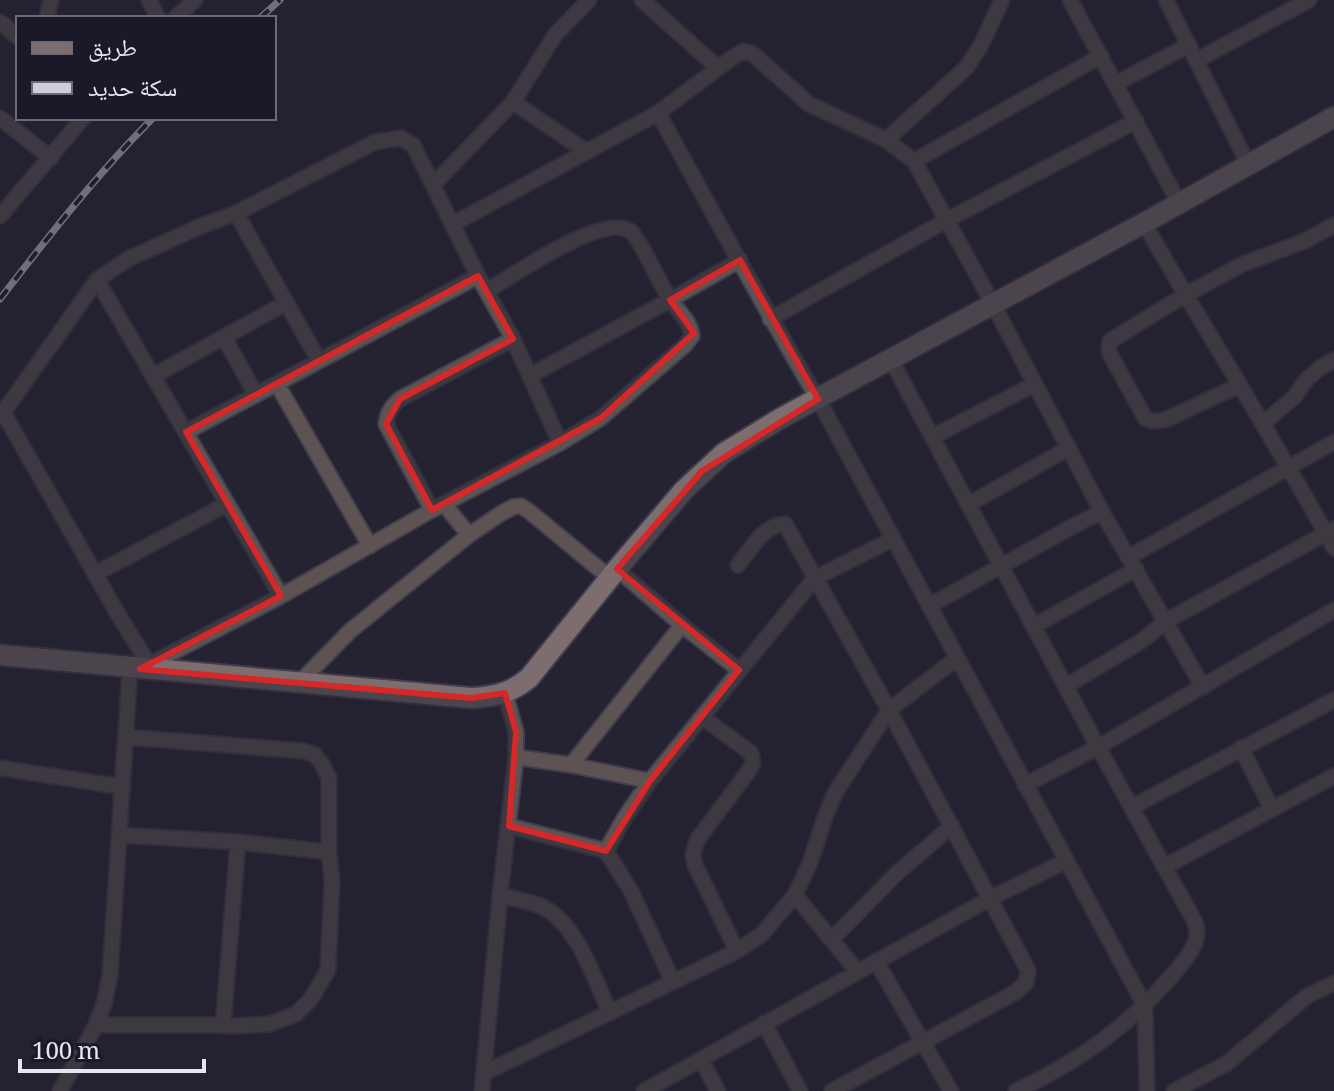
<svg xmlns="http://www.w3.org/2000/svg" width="1334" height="1091" font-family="Georgia,'Noto Naskh Arabic',serif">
<rect width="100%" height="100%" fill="#252232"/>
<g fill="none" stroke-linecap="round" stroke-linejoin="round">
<!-- street casing -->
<g stroke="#403d4d" stroke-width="18">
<path id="street" d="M149 0 158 18
M642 0 718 68
M1070 0 1179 203
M1166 0 1248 164
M47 18 51 0
M175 18 195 0
M0 22 18 37
M1197 60 1309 0
M1115 84 1189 45
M513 102 587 152
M658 113C711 209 762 305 818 399L1145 1006 1147 1091
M0 118 51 158
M886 140 967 67 981 45 1002 0
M914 161 1101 56
M433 185 513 102 555 35 589 0
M236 213 319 361
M0 216 83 118
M1144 223C1206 332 1274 438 1334 548
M453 224 658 113 733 57 744 51 753 54 809 104 886 140 914 161 993 304 1102 512 1203 687
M97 280 281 596
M770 319 947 220 1136 121
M224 337 256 395
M891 360 1098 747 1195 922C1196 926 1197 930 1197 934 1196 950 1177 970 1167 981 1124 1030 1075 1063 1016 1091
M531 375 670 300 740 260
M153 376 286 303
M277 384 370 546
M1240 385 1165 420 1153 421 1145 418 1110 354 1109 348 1110 341 1185 295 1243 264 1305 241 1334 225
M3 412 119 616 149 664
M0 417 97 280 128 259 201 226 236 213 375 142 401 138 413 145 478 276 513 339 560 443
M1263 424 1294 397 1307 379 1321 367 1334 360
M186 432 478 276
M932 437 1035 384
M444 504 469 535
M969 504 1069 448
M432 510 386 424C388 412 391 407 400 399L513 339
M1129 557 1334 442
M738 565C750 550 764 524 785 524L889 710 1028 970 1026 983 1016 992 832 1091
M617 569 682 625 739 670
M95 574 227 504
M929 606 1077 524 1102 512
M1034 626 1136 569
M143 668 281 596 432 510 560 443 601 418 685 345 692 336C691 322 678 311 670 300 666 293 662 285 658 278 653 268 638 237 630 231 604 212 512 276 487 291
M299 683 350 631 469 535 500 514 513 507 521 506 530 512 610 578
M1066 686 1140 642 1166 621 1334 529
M702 717 751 753 753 763 748 772 697 840 693 854 695 865 737 951
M1241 748 1272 809
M516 757 571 765 650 781
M571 765 682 625
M0 768 123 787
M1025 785 1098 747 1334 610
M1132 807 1334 700
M509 826 606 851 631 891 673 982
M119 835 238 842 329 852
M606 851 625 817 650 781 815 578 893 539
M1164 867 1334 776
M500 895C513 899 530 901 543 907 578 926 594 978 610 1013
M795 895 857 971
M832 939 897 873 952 826
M876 961 951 1091
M764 1023 800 1091
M96 1025H212L235 1026 270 1024 296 1014 311 999 328 970 332 881 329 852V778L322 764 314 754 303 751 126 737
M223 1025 238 842
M701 1060 718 1091
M484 1073 737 951 762 934 795 895 810 863 825 817 835 793 889 710 957 658
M60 1091 96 1025 104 1004 110 975 130 668
M482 1091 500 895 516 757V732L505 693
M644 1091 991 898 1066 861
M1174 1091 1226 1064 1307 996 1334 983"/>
</g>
<!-- secondary casing -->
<g stroke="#403d4d" stroke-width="24">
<path id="secondary" d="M0 655 471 698C494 697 511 693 529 678L617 569 684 490 724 453 783 417 1144 223 1334 117"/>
</g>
<!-- street -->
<use href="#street" stroke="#5d5353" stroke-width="14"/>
<!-- secondary -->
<use href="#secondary" stroke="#7d6d6e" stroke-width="20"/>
<!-- rail casing -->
<g stroke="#cfcdd9" stroke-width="7">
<path id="rail" d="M260 18 280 0
M0 299C48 237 97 174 153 118"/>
</g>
<!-- rail -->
<use href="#rail" stroke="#1b1828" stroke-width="4" stroke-dasharray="12" stroke-linecap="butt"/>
</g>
<!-- marked area -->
<path d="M0 0H1334V1091H0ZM740 260 818 399 702 471 617 569 739 670 650 781 606 851 509 826 516 732 505 693 471 698 140 669 281 596 186 432 478 276 513 339 400 399 386 424 432 510 601 418 694 333 670 300Z" fill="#252232" fill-opacity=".55" fill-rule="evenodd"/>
<path fill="none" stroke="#d62828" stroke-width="6" stroke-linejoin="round" d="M740 260 818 399 702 471 617 569 739 670 650 781 606 851 509 826 516 732 505 693 471 698 140 669 281 596 186 432 478 276 513 339 400 399 386 424 432 510 601 418 694 333 670 300Z"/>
<!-- legend -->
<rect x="16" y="16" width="260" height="104" fill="#1b1828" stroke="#6d6a78" stroke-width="2"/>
<rect x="32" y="42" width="40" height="12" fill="#7d6d6e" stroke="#6d6a78" stroke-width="2"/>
<text x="88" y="56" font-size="24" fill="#e7e5f0">طريق</text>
<rect x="32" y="82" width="40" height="12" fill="#cfcdd9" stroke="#6d6a78" stroke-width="2"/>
<text x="88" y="96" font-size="24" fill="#e7e5f0">سكة حديد</text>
<!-- scale -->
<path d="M20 1059v12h184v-12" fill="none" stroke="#e7e5f0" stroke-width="4"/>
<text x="32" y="1059" font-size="24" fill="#e7e5f0" stroke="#1b1828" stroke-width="6" paint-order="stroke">100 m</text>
</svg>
